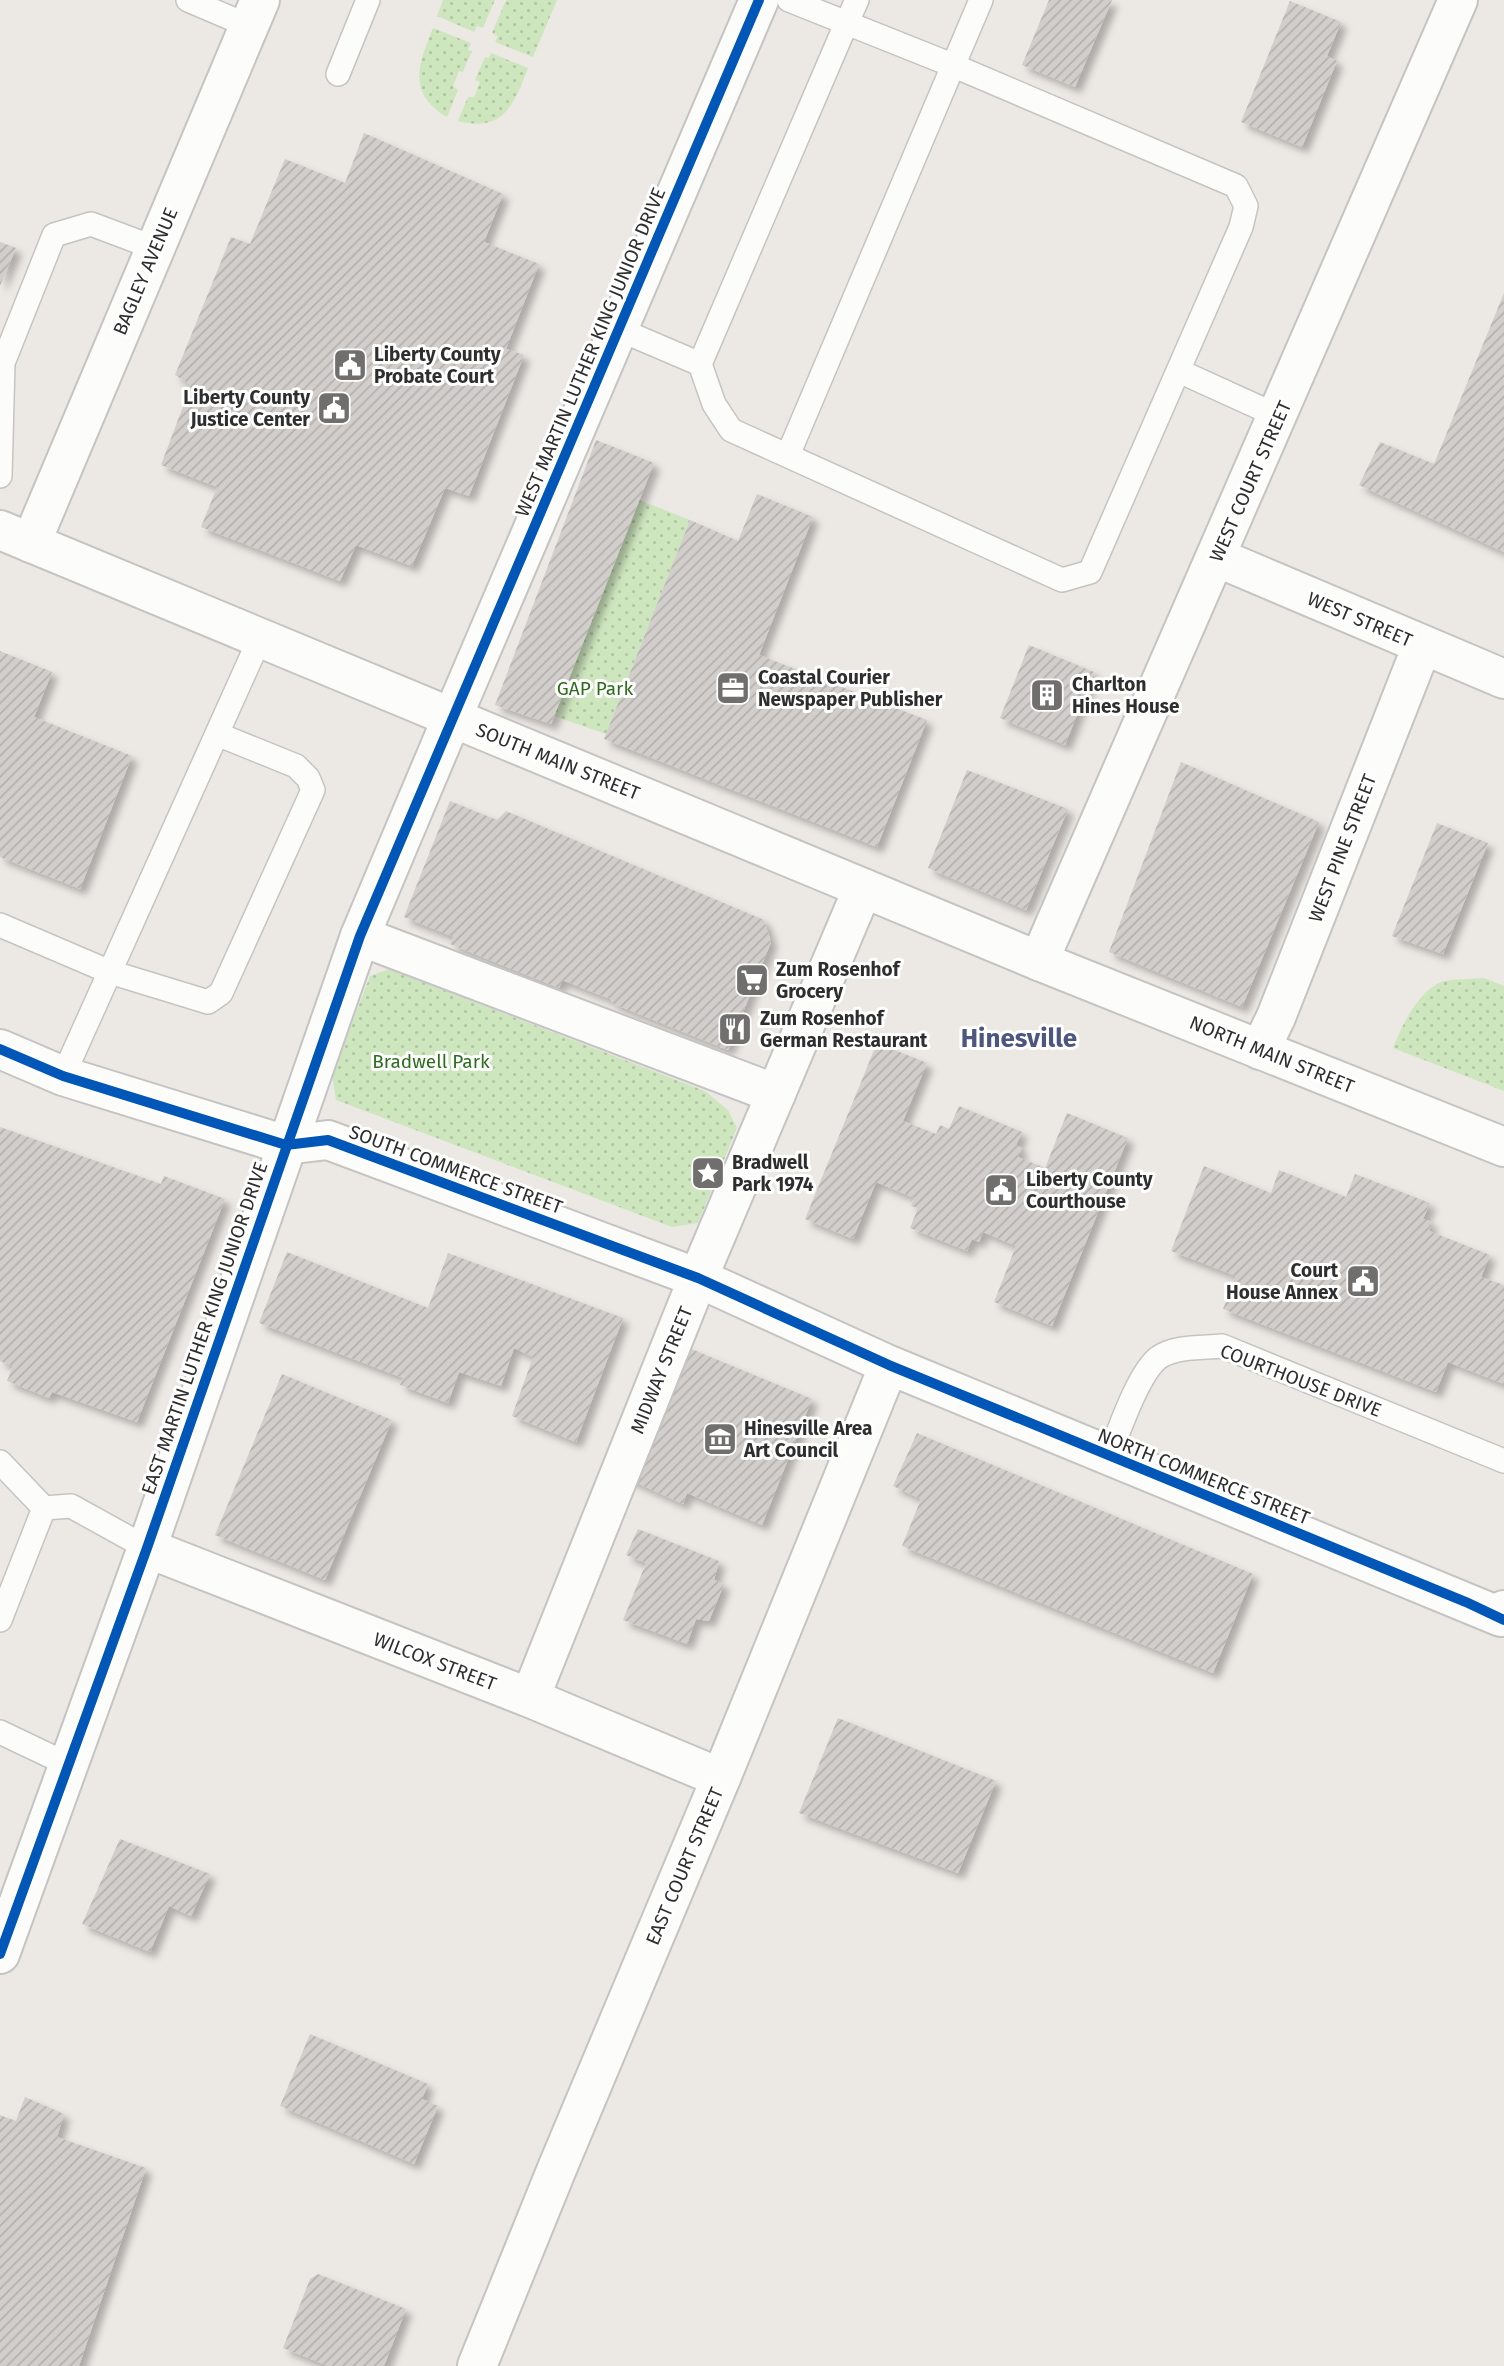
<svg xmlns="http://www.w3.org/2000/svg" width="1504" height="2366" font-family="'Fira Sans',sans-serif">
<defs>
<pattern id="green-dots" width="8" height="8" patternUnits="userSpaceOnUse" patternTransform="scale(1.75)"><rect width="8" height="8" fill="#cee6be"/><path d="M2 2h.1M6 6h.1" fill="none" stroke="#b1c6a4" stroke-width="1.8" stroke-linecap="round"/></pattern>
<pattern id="building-hatch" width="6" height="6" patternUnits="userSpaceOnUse" patternTransform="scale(1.75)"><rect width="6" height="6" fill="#d1cecb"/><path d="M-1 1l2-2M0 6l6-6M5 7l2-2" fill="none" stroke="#b4b1af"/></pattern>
<filter id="shadow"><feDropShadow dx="6" dy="6" stdDeviation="3.5" flood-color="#0004"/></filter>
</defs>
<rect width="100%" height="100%" fill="#ece8e4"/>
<!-- green -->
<path fill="url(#green-dots)" d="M443 0H495L483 28 477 26 474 32 437 16Z
M506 0H557L533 57 495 42 498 36 492 33Z
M433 28 471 43 468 50 472 51 463 72 459 71 453 86 458 90 447 117C406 93 419 63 433 28Z
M491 53 528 68C514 104 504 133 458 121L468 97H474L480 82 475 80 485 57 489 58Z
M639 500 690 520 606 734 554 716Z
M389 969 705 1091 728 1110 737 1128 698 1223 672 1227 336 1100 332 1075 370 976Z
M1484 978 1504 986V1091L1393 1048C1401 1027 1420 987 1445 981 1458 979 1471 979 1484 978Z"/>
<!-- building -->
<path fill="url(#building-hatch)" filter="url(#shadow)" d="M1049 0H1112L1075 87 1022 65Z
M1290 1 1341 22 1327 56 1337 61 1302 147 1241 122Z
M364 133 503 194 484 242 539 264 506 349 524 355 469 496 445 488 412 566 356 545 340 581 201 527 217 487 161 465 191 385 175 375 231 237 250 244 285 159 345 183Z
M0 242 16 248 0 286Z
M1504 293V552L1359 485 1380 442 1434 464Z
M596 440 654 463 551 724 495 705Z
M757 494 813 517 759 655 927 720 877 847 604 739 690 520 738 541Z
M1029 645 1094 672 1065 745 1000 718Z
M0 651 52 672 34 717 132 756 80 889 0 857Z
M1181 762 1319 822 1242 1007 1109 952Z
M967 770 1068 809 1026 910 928 868Z
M450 801 497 820 506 811 764 920 771 942 728 1050 614 1004 610 999 562 980 559 988 450 944 454 937 404 917Z
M1437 823 1488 843 1443 954 1392 936Z
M877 1043 927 1063 903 1121 936 1134 940 1125 949 1129 959 1106 1022 1132 1016 1145 1022 1148 1018 1157 1045 1168 1067 1113 1128 1138 1052 1326 994 1302 1016 1246 983 1232 979 1242 972 1239 967 1251 910 1228 918 1208 911 1206 914 1198 876 1182 853 1239 805 1219Z
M0 1127 161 1184 164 1176 225 1199 137 1422 52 1392 49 1398 7 1381 13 1366 0 1361Z
M1204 1166 1271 1193 1279 1170 1346 1197 1355 1174 1430 1203 1423 1219 1432 1222 1429 1231 1490 1255 1481 1277 1504 1285V1384L1448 1362 1436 1392 1223 1309 1236 1276 1171 1251Z
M287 1252 428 1308 448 1253 623 1318 576 1442 512 1416 533 1357 514 1348 501 1386 459 1372 448 1403 400 1385 403 1378 259 1323Z
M684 1346 812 1399 762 1525 687 1493 683 1504 626 1478Z
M282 1374 392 1420 325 1580 215 1535Z
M917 1433 1253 1574 1213 1673 902 1546 921 1499 893 1486Z
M638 1529 719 1561 714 1580 724 1584 709 1621 696 1619 687 1644 623 1620 646 1563 626 1555Z
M838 1718 996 1781 958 1873 799 1813Z
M120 1839 210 1874 191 1916 169 1906 150 1952 82 1924Z
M310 2034 428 2084 422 2099 438 2106 414 2164 280 2106Z
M25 2097 64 2114 57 2137 146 2168 79 2366H0V2115L16 2121Z
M318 2274 406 2309 384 2366H328L283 2348 310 2279Z"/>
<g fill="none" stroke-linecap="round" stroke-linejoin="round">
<!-- service casing -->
<g stroke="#c5c4c5" stroke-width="26">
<path id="service" d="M188 0 249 26
M789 0 952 65 1236 186 1246 206 1241 227 1090 572 1062 580 731 430 714 404 700 364 846 24 857 0
M338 74 368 0
M618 329 700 364
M1179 371 1278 416
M788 455 981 0
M0 476 3 363 54 235 91 224 155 248
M0 925 110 972 208 1002 221 993 313 790 308 778 296 766 217 734
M63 1076 260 638
M1109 1456C1119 1431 1138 1374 1158 1358 1174 1346 1202 1348 1222 1346L1504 1461
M0 1462 44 1508
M0 1620 44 1508 71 1506 147 1548
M0 1732 69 1765"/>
</g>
<!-- minor casing -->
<g stroke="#c5c4c5" stroke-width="42">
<path id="minor" d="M31 543 260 0
M1216 557 1504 679
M452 718 759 0
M360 936 776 1094
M1039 961 1458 0
M0 1049 63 1076 286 1145 328 1140 698 1278 530 1698
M1260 1050 1276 1017 1422 646
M147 1548 530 1698 721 1778"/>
</g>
<!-- tertiary casing -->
<g stroke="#c5c4c5" stroke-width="42">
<path id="tertiary" d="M863 888 698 1278 889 1365 1501 1617 1504 1610
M0 1954 147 1548 360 936 452 718
M477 2366 556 2171 721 1778 889 1365"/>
</g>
<!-- secondary casing -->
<g stroke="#c5c4c5" stroke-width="42">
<path id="secondary" d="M0 530 1039 961 1504 1147"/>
</g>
<!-- service -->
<use href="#service" stroke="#fcfcfb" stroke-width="23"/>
<!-- minor -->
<use href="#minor" stroke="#fcfcfb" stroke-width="38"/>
<!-- tertiary -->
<use href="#tertiary" stroke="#fcfcfb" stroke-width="38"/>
<!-- secondary -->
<use href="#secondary" stroke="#fcfcfb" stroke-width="38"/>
<!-- cycleway casing -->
<g stroke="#fff" stroke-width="15">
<path id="cycleway" d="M0 1049 63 1076 286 1145 328 1140 698 1278 889 1365 1466 1602 1504 1620
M0 1954 147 1548 360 936 759 0"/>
</g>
<!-- cycleway -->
<use href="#cycleway" stroke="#0057b8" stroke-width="10"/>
</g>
<!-- icons -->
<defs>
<g id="civic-square" transform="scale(1.75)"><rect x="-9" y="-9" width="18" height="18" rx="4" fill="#706f6e" stroke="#fff"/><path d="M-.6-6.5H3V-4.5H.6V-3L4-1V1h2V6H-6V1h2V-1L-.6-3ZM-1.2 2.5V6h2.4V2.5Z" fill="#fff"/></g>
<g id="office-square" transform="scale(1.75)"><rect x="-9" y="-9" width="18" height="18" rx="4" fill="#706f6e" stroke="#fff"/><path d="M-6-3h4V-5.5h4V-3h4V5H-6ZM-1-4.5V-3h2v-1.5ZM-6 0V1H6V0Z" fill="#fff"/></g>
<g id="building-square" transform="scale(1.75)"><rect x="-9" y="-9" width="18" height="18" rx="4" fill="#706f6e" stroke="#fff"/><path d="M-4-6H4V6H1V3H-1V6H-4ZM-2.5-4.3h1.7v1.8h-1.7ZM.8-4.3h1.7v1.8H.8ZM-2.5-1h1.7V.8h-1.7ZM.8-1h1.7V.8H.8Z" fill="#fff"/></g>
<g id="supermarket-square" transform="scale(1.75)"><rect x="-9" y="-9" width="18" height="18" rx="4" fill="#706f6e" stroke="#fff"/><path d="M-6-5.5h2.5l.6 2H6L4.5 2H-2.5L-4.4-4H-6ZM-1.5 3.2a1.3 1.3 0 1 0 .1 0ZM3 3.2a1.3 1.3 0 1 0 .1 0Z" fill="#fff"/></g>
<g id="restaurant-square" transform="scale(1.75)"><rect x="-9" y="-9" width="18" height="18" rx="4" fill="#706f6e" stroke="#fff"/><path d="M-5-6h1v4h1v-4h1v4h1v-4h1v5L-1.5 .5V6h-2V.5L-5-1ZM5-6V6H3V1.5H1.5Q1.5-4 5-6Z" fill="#fff"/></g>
<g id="sight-square" transform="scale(1.75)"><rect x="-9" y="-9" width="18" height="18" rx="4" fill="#706f6e" stroke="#fff"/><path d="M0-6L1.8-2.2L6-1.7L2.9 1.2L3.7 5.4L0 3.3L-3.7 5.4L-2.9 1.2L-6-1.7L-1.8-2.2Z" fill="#fff"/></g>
<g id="museum-square" transform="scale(1.75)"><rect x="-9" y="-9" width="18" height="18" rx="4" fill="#706f6e" stroke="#fff"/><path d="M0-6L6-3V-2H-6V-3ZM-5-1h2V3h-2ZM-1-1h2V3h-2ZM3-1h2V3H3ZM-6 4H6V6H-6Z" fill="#fff"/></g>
</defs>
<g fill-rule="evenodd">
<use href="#civic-square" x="350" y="365"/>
<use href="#civic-square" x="334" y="408"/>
<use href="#office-square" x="733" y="688"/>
<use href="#building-square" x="1047" y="695"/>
<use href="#supermarket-square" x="752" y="980"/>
<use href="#restaurant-square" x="735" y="1029"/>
<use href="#sight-square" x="708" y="1173"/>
<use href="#civic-square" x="1001" y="1190"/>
<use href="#civic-square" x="1363" y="1281"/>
<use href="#museum-square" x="720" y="1439"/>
</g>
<g text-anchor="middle" stroke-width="6" stroke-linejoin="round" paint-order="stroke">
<!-- street labels -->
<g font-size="19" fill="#2e2e2e" stroke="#fff">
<text transform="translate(145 271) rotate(-67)" y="7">BAGLEY AVENUE</text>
<text transform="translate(590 352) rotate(-67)" y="7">WEST MARTIN LUTHER KING JUNIOR DRIVE</text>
<text transform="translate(1250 481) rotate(-66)" y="7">WEST COURT STREET</text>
<text transform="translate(1360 619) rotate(23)" y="7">WEST STREET</text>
<text transform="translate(558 761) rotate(22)" y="7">SOUTH MAIN STREET</text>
<text transform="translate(1342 848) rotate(-69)" y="7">WEST PINE STREET</text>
<text transform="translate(1272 1054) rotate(22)" y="7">NORTH MAIN STREET</text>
<text transform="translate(456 1169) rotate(20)" y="7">SOUTH COMMERCE STREET</text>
<text transform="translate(204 1328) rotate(-71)" y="7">EAST MARTIN LUTHER KING JUNIOR DRIVE</text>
<text transform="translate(661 1370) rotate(-68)" y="7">MIDWAY STREET</text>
<text transform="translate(1301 1380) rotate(21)" y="7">COURTHOUSE DRIVE</text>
<text transform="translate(1204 1476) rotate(22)" y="7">NORTH COMMERCE STREET</text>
<text transform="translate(435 1661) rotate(21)" y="7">WILCOX STREET</text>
<text transform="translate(684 1866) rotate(-67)" y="7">EAST COURT STREET</text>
</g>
<!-- poi labels -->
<g font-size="19" font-weight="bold" fill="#2e2e2e" stroke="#fff" text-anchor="start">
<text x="374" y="361">Liberty County<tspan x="374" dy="22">Probate Court</tspan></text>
<text x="310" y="404" text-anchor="end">Liberty County<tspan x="310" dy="22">Justice Center</tspan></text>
<text x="758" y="684">Coastal Courier<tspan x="758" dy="22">Newspaper Publisher</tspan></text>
<text x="1072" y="691">Charlton<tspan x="1072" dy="22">Hines House</tspan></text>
<text x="776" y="976">Zum Rosenhof<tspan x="776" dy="22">Grocery</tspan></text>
<text x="760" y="1025">Zum Rosenhof<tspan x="760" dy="22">German Restaurant</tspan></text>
<text x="732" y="1169">Bradwell<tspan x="732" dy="22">Park 1974</tspan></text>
<text x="1026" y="1186">Liberty County<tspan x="1026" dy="22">Courthouse</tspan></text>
<text x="1338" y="1277" text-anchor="end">Court<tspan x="1338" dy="22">House Annex</tspan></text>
<text x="744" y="1435">Hinesville Area<tspan x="744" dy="22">Art Council</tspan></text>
</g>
<!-- park labels -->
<g font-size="19" fill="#2c6e1b" stroke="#fff">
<text x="595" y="695">GAP Park</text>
<text x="431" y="1068">Bradwell Park</text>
</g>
<!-- district labels -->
<g font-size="26" font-weight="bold" fill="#4d5680" stroke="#fff">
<text x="1019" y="1047">Hinesville</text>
</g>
</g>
</svg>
